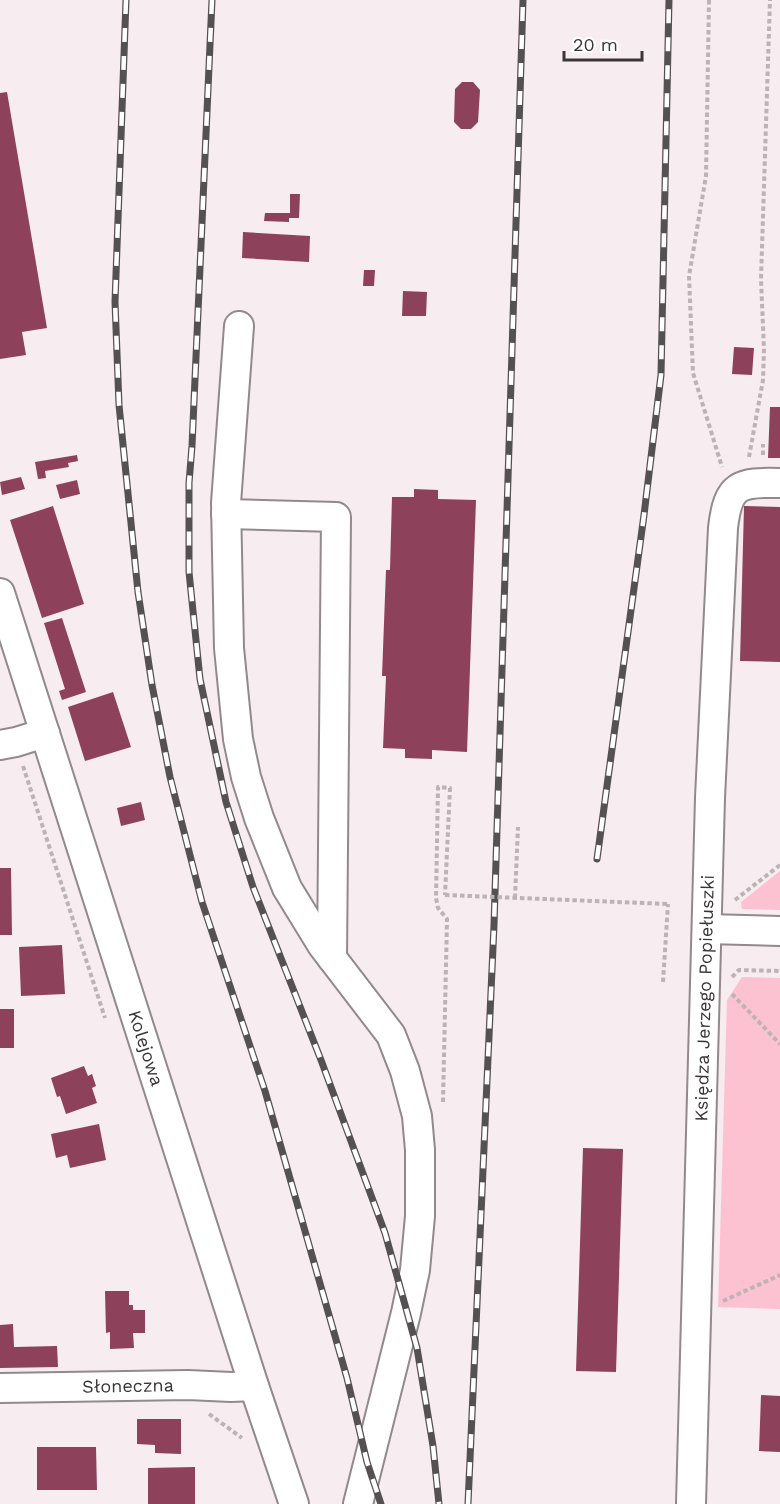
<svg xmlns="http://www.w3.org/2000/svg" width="780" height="1504" font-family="'Work Sans',sans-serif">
<rect width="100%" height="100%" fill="#f7ecef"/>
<!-- green -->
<path fill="#fdc2d2" d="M780 871V910L742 909 741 902Z
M742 977 780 978V1309L718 1307 727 1000Z"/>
<!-- building -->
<path fill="#8e415b" d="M462 82H473L480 90 478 122 471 129H461L454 122 455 89Z
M7 92 47 328 22 332 26 355 0 359V93Z
M290 194H300L299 218H289V222L264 221 265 213H290Z
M243 232 310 236 309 262 242 258Z
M364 270H375L374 286H363Z
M403 291 427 292 426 316H402Z
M734 347 754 348 752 375 732 374Z
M770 407H780V458H768Z
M77 455 78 461 68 463 69 467 45 471 46 478 38 479 35 462Z
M21 477 25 489 2 495 0 482Z
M77 480 80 494 60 499 56 485Z
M414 489 438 490V499L476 500 467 752 432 750V759L405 758V749L383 748 386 676H382L386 570H390L392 497H414Z
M53 506 84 604 42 618 10 520Z
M744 506 780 507V662L740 661Z
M62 618 86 692 62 700 59 691 65 689 44 623Z
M113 692 131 747 85 761 68 707Z
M141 802 145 820 121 826 117 808Z
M0 868H11L12 935H0Z
M62 945 65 994 21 996 19 947Z
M0 1009H14V1048H0Z
M84 1066 88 1076 92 1074 96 1086 92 1088 97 1103 66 1114 60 1096 57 1097 51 1078Z
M99 1124 106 1160 70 1168 67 1155 56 1158 51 1134Z
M583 1148 623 1149 616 1372 576 1371Z
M105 1291H129V1305H133V1310H145V1333H133L134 1348 110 1349V1332L106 1333Z
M13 1324 14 1347 57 1346 58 1367 0 1368V1325Z
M761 1395 780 1396V1452L759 1451Z
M137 1419H181V1454L155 1453V1445L137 1444Z
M37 1447H96L97 1490H37Z
M195 1467V1504H148V1468Z"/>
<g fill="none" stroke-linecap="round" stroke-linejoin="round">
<!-- minor casing -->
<g stroke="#92898b" stroke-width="32">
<g id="minor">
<path d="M239 326 226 503 229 648 238 739 246 777 259 818 287 888 322 945 391 1035 405 1071 417 1116 420 1150V1216L415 1270 406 1313 358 1504"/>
<path d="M226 514 336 517 332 958"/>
<path id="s1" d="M0 593 254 1386 294 1504"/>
<path d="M0 745 16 742 45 733"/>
<path d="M707 929 780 931"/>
<path id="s2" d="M0 1388 188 1385 231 1387 254 1386"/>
<path id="s3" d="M691 1504 710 798 723 528C728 484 739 482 780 483"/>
</g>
</g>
<!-- path -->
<path stroke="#bbb3b5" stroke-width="4" stroke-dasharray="4.5 3" stroke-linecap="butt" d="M709 0 706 176 689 276 693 373 722 467
M763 455V444
M749 457 763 380 764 350 761 279 770 0
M23 766 105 1018
M515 898 518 827
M735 900 780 865
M732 977 739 970 780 971
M663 982 668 904
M732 994 780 1044
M443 1102 447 919 438 908 436 898 438 787 450 788 445 895
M723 1301 780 1275
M209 1414 242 1438"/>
<!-- minor -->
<use href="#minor" stroke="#fff" stroke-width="28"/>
<!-- rail casing -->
<g stroke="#555051" stroke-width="7">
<path id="rail" d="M126 0 115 302 119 405 138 592 152 685 170 777 202 902 265 1091 347 1378 367 1462 381 1504
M212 0 192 446 189 483V572L200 679 226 802 253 887 321 1060 385 1233 417 1348 433 1446 439 1504
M597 859 644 515 661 375 669 0
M468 1504 494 925 523 0"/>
</g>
<!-- rail -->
<use href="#rail" stroke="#fff" stroke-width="4.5" stroke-dasharray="14" stroke-linecap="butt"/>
<!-- path-bridge -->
<path stroke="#bbb3b5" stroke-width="4" stroke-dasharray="4.5 3" stroke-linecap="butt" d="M445 895 668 904"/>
</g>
<g text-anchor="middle" stroke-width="6" stroke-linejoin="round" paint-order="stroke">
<!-- street labels -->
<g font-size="18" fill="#3a3637" stroke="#fff">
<text dy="6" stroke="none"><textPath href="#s3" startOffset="506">Księdza Jerzego Popiełuszki</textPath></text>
<text dy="6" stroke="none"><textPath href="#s1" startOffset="478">Kolejowa</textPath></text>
<text dy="6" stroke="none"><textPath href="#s2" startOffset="128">Słoneczna</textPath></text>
</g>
</g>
<!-- scale -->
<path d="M564 51v9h78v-9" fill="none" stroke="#3a3637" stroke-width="3"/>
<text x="573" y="51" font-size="18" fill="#3a3637" stroke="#ffffff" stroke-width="4.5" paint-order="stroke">20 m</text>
</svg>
